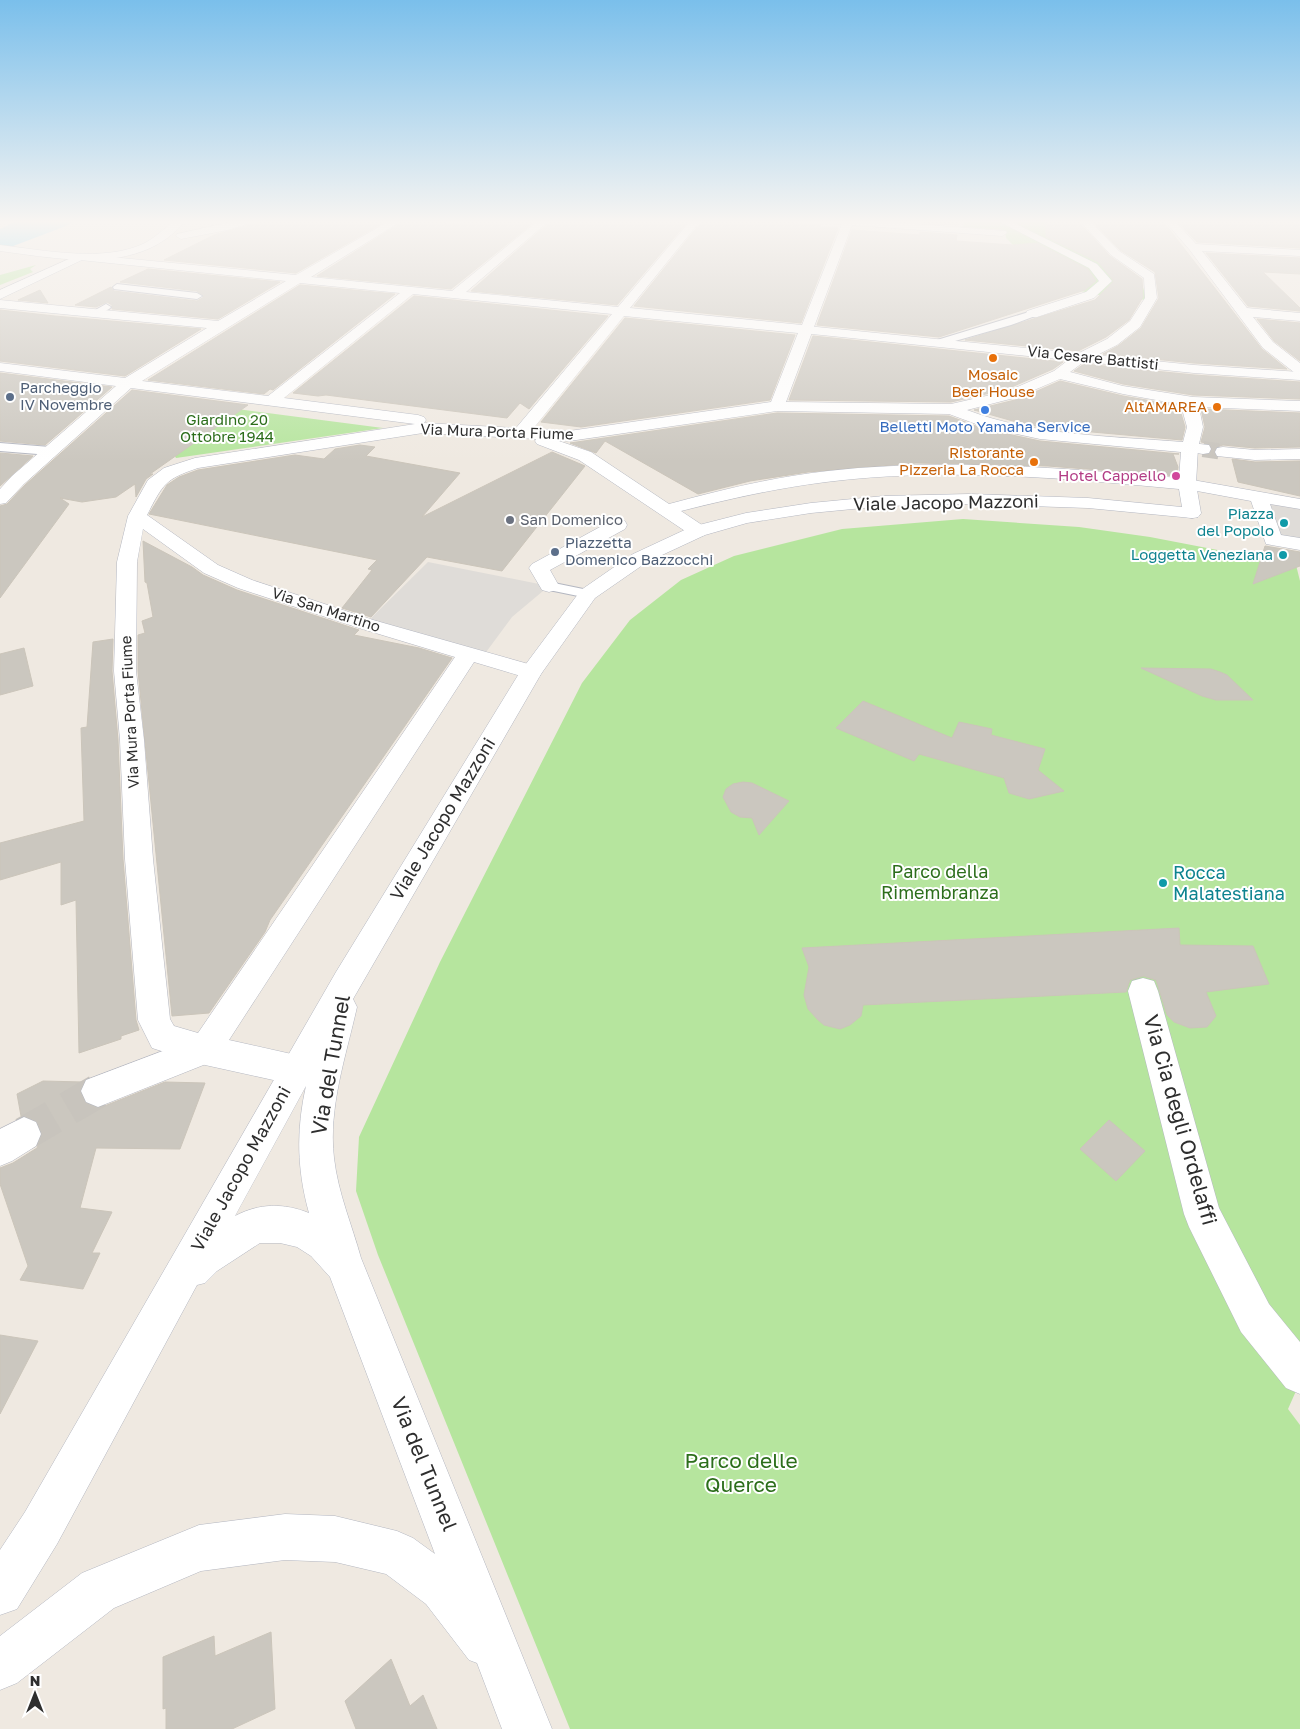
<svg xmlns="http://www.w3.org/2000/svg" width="1300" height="1729" font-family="'Golos Text',sans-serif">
<rect width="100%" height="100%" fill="#efe9e1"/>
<!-- green -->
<path fill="#b6e59e" d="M964 220H1064L1141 281 1146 297 1145 300 1140 299 1138 304 1081 291 1023 255 1006 238 1005 230 963 227Z
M36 265 30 269 33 272 0 285V275Z
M222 407 383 428 176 458 173 453Z
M963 519 1079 527 1150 537 1296 565 1300 581V1382L1288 1409 1300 1425V1729H570L378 1255 356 1191 359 1137 440 962 582 683 630 620 681 580 734 556 842 529Z"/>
<!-- plaza -->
<path fill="#dfdcd8" d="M1258 492 1300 500V546L1274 543Z
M428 562 549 586 512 617 481 659 363 626Z"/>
<!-- water -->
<path fill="#75cff0" d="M19 220H77L66 226 0 251V229Z"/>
<!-- building -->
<path fill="#cbc7bf" stroke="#cbc5ba" d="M267 220H388L296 273 164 260 214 235Z
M405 220 461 224 468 220H537L451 289 317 276Z
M552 220H689L617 305 471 291Z
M703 220H761L821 225 820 227 838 228 801 323 634 306Z
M923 220H958V225L922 223Z
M1046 220H1077L1110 256 1142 279 1143 297 1129 320 1106 337 1078 351 965 340 1095 300 1113 282V280L1098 262 1046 237Z
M1091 220H1162L1262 349 1287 369 1194 363 1103 354 1118 346 1141 328 1159 298 1155 272 1120 250Z
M1176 220H1292L1295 224 1300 225V248L1197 242Z
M852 230 920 235V232L957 235 956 241 1013 245 1037 243 1088 269 1096 281 1085 290 939 337 817 325Z
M1206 253 1300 258V274L1263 272 1300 308V311L1248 306Z
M148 269 280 282 218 319 112 309V305L107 302 96 307 75 305 111 287 114 291 197 301 204 297 197 291 120 282Z
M300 285 395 294 273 390 270 389 264 394 148 380Z
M40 290 48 303 18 300Z
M414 296 608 316 529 409 520 403 507 418 326 395 318 396 293 393Z
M0 310 55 316 201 329 125 376 0 361Z
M625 318 795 335 770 400 581 427 541 422Z
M1257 319 1300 323V361L1274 341Z
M813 336 1063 362 1053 369 1007 389 951 402 789 400Z
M1084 364 1194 375 1300 382V399L1193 395 1123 384 1074 371Z
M0 373 112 387 45 445 0 441Z
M1060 381 1123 396 1181 406 1180 410 1185 427 1182 440 1047 428 1020 423 974 410 1019 399Z
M132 390 248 405 150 474H153L146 479 136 497 135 484 116 497 82 502 60 498 69 504 0 598V506L7 504 25 485Z
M1201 409 1300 413V447L1255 448 1223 445 1215 447 1214 455H1210L1213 450 1211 444 1201 442 1205 427Z
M777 413 949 416 984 429 1040 441 1179 454H1173L1178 467 1177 476 1048 466 916 463 808 472 750 481 698 494 605 441 596 453 570 443Z
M360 445 375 447 366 456 460 473 422 517 552 452 585 466 502 571 427 557 371 617 342 608 372 570 368 569 377 560 149 514 167 485 179 477 198 470 295 455 324 459 335 449Z
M0 453 33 456 0 486Z
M1232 459 1255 462 1300 461V496L1238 482Z
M143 541 192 567 203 575 237 590 359 630 354 635 419 648 452 658 270 920 265 932 209 1013 172 1016 138 671V635L145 633 142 621 153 617 147 583 145 582Z
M1265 546 1300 552V566L1253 584Z
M113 639 112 671 118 740 123 859 136 1020 139 1030 121 1036V1039L79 1053 76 900 61 905V862L0 880V843L84 821 81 728 87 727 93 642Z
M24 648 33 686 0 695V654Z
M1141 668 1211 669 1220 672 1227 675 1253 700H1216L1202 696Z
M863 701 952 738 959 722 992 729 991 735 1045 749 1038 770 1064 791 1029 799 1009 793 1004 778 919 754 914 761 836 728Z
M743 782 752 783 789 801 759 835 752 818 740 817 731 812 723 797 726 789 733 784Z
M1179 928 1180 945 1253 946 1269 984 1206 992 1216 1016 1207 1027 1190 1028 1174 1022 1167 1015 1156 980 1143 976 1130 980 1126 992 863 1005 861 1016 850 1025 840 1029 824 1025 818 1020 808 1009 804 995 809 967 802 948Z
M43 1081 83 1082 79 1092 84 1103 97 1109 165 1082 205 1083 180 1149 96 1148 80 1208 112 1212 92 1253H100L83 1289 20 1280 28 1266 0 1184V1168L13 1163 37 1148 43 1135 37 1120 25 1115 21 1116 17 1094Z
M1109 1120 1145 1151 1116 1181 1080 1149Z
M0 1335 38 1341 0 1414Z
M271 1632 275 1709 232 1729H166V1708L163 1709V1657L214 1636 215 1656Z
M391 1659 410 1706 423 1695 437 1729H356L345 1701Z"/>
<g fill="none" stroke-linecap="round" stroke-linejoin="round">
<!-- pedestrian-tunnel-far1 -->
<path stroke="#c8c4bd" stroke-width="16" stroke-dasharray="16 8" stroke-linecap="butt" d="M1203 449 1223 452"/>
<!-- pedestrian-tunnel -->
<path stroke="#c8c4bd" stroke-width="34" stroke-dasharray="34 17" stroke-linecap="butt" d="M24 1134 98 1091"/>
<!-- service casing -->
<g stroke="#b4b7c1" stroke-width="2">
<path id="service" d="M117 284 197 293 202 296 197 299 114 289 113 287Z
M106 304 111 307 109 309 95 316 90 313Z
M1032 311 1037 314 1035 316 1011 325 941 345 936 342 937 340Z
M0 443 50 447 56 451 50 455 0 451Z
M549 582 593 591 595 594 593 597 588 598 544 589 542 586 544 583Z"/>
</g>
<!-- pedestrian casing -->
<g stroke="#b4b7c1" stroke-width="1">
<path id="pedestrian" d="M996 220H1008L1097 264 1112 281 1094 298 1037 317H1027L1026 314 1027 311 1086 292 1099 281 1089 268Z
M807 326 1194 365 1300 372V380L1194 373 802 333 800 330 802 327Z
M1190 443 1209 445 1211 449 1209 453 1203 454 1184 451 1182 448 1184 445Z
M1223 447 1255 450 1300 449V459L1255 460 1217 456 1215 452 1217 448Z
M1187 479 1300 499V509L1270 504 1281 535 1300 538V550L1266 544 1251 501 1181 488 1178 484 1181 480Z
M1143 978 1154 981 1158 991 1219 1208 1269 1304 1300 1342V1394L1286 1388 1241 1332 1189 1227 1184 1214 1128 991 1132 981Z
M205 1035 216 1040 221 1050 216 1060 98 1107 86 1102 81 1091 86 1080Z"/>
</g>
<!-- minor casing -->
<g stroke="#b4b7c1" stroke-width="1">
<path id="minor" d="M240 220H254L253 222 228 230 181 239 176 236 177 234Z
M391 220H403L311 277 452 291 539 220H550L466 292 618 307 691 220H701L630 308 802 325 842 224 827 223 822 220H864L1006 231 1007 233 1002 236 852 225 786 402 951 404 1008 391 1054 371 1075 355 1107 339 1130 321 1145 298 1144 278 1111 255 1079 220H1089L1119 251 1154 274 1157 298 1140 327 1117 345 1085 361 1070 372 1123 386 1193 397 1300 401V411L1199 407 1203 427 1198 448 1196 484 1201 513 1198 517 1192 518 1186 517 1183 513 1179 489C1062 478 943 467 826 482 777 488 729 499 681 511L705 527 707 531 705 535 698 537 691 535 579 460 537 444 535 441 536 439 423 433 198 468C165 479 163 484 147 515L218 565 252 580 373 620 539 667 542 672 539 677 531 679 474 662 229 1040 296 1055 308 1059 312 1070 308 1081 296 1085 205 1065 152 1048 138 1020 125 859 120 740 114 671 117 562 128 516 148 480 164 468 195 458 415 424 131 388 24 484 6 503 0 504V489L12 476 116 386 0 371V363L125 378 207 328 0 308V300L218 321 286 281 80 260 74 257 80 254 296 275ZM300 283 400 293 268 396 142 381ZM413 294 612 314 516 428 424 423 426 420 424 417 418 415 284 398ZM624 316 798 333 771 402 569 431 533 429ZM1060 379 1123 394 1184 405 1182 409 1187 427 1183 442C1111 436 1035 436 967 410L1018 397ZM777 411 949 414 984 427 1040 439 1181 452 1179 478C1062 468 945 458 828 471 774 477 721 490 669 504L591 452 556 440 569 441ZM143 529 204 573 238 588 359 628 455 657 198 1033 174 1026 170 1019 153 859 144 740 136 671 137 562Z
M1164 220H1174L1196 244 1300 250V256L1202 251 1247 308 1300 313V321L1253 317 1273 342 1300 363V374L1295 373 1263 348 1189 249Z
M1294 220H1300V223L1295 222Z
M618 519 625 521 627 525 625 529 550 570 559 586 556 590 549 592 542 590 529 568 532 564 611 521Z
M24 1117 36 1122 41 1134 36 1146 12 1161 0 1166V1129Z"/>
</g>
<!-- tertiary casing -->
<g stroke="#b4b7c1" stroke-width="1">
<path id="tertiary" d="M80 254 84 255 86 257 84 259 0 299V290Z
M970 494 1088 498 1192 508 1198 509 1201 513 1198 517 1192 518 1088 508 970 504 884 506 811 513 747 523 705 535 647 562 595 598 541 674 353 999 357 1007C346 1056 328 1108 334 1158 338 1193 352 1225 361 1258L552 1729H502L477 1663 469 1660 426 1604 386 1574 335 1562 285 1560 201 1571 114 1608 17 1683 0 1690V1636L82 1573 199 1525 285 1514 335 1516 397 1531 413 1538 435 1554 330 1277 311 1256 297 1247 280 1243H260L217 1271 205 1283 197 1285 57 1544 17 1609 0 1615V1550L25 1512 336 972 520 672 581 590 633 554 691 527 746 513 811 503 884 496ZM306 1086C296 1130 297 1170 309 1213 284 1203 259 1203 235 1216Z"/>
</g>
<!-- secondary casing -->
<g stroke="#b4b7c1" stroke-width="1">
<path id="secondary" d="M175 220H186C141 276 62 259 0 251V245C43 250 104 263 145 243 156 237 165 228 175 220Z"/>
</g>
<!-- service -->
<use href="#service" fill="#fff" fill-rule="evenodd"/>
<!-- pedestrian -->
<use href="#pedestrian" fill="#fff" fill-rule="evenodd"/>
<!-- minor -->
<use href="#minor" fill="#fff" fill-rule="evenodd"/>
<!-- tertiary -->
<use href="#tertiary" fill="#fff" fill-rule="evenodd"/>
<!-- secondary -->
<use href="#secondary" fill="#fff" fill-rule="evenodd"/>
</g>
<!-- sky -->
<linearGradient id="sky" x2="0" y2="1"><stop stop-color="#7abfeb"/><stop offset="0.48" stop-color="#f8f5f2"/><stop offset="1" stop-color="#f8f5f2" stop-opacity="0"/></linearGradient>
<rect width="1300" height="462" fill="url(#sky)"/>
<!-- markers -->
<g fill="#e8710a" stroke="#fff" stroke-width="2">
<circle cx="993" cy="358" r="5"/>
<circle cx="1217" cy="407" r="5"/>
<circle cx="1034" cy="462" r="5"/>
</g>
<g fill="#5c6f8a" stroke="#fff" stroke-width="2">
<circle cx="10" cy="397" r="5"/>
<circle cx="555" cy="552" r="5"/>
</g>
<circle fill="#3f7fe0" stroke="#fff" stroke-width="2" cx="985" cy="410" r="5"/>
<circle fill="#d1479c" stroke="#fff" stroke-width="2" cx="1176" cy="476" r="5"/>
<circle fill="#6b7280" stroke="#fff" stroke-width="2" cx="510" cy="520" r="5"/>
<g fill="#0f9aa8" stroke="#fff" stroke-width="2">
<circle cx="1284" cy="523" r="5"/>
<circle cx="1283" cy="555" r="5"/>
<circle cx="1163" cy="883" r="5"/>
</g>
<g text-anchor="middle" stroke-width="4" stroke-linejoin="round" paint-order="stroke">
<!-- far-street labels -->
<g font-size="15" fill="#2e2e2e" stroke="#fff">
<text transform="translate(1093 358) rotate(6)" y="5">Via Cesare Battisti</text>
<text transform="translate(497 432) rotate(2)" y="5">Via Mura Porta Fiume</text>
<text transform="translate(326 610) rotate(18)" y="5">Via San Martino</text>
<text transform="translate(130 712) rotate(-93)" y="5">Via Mura Porta Fiume</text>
</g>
<!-- far-food labels -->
<g font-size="15" fill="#c56008" stroke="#fff" text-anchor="end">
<text x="993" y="380" text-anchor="middle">Mosaic<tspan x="993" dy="17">Beer House</tspan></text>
<text x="1207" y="412">AltAMAREA</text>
<text x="1024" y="458">Ristorante<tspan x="1024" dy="17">Pizzeria La Rocca</tspan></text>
</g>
<!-- far-service labels -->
<g font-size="15" fill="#4e5e75" stroke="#fff" text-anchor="start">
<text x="20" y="393">Parcheggio<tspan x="20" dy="17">IV Novembre</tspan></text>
<text x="565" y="548">Piazzetta<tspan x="565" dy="17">Domenico Bazzocchi</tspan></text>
</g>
<!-- far-park labels -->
<g font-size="15" fill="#2c6e1b" stroke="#fff">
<text x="227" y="425">Giardino 20<tspan x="227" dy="17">Ottobre 1944</tspan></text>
</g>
<!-- far-shop labels -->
<g font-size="15" fill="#366cbe" stroke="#fff">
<text x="985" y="432">Belletti Moto Yamaha Service</text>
</g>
<!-- far-hotel labels -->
<g font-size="15" fill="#b23c85" stroke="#fff" text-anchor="end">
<text x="1166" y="481">Hotel Cappello</text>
</g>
<!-- far-culture labels -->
<g font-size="15" fill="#0d838f" stroke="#fff" text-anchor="end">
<text x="1274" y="519">Piazza<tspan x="1274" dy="17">del Popolo</tspan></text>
<text x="1273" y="560">Loggetta Veneziana</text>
</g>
<!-- far-worship labels -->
<g font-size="15" fill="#5b616d" stroke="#fff" text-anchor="start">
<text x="520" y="525">San Domenico</text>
</g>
<!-- street labels -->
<g font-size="18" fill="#2e2e2e" stroke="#fff">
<text transform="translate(946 503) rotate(-1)" y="6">Viale Jacopo Mazzoni</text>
<text transform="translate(443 819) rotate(-59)" y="6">Viale Jacopo Mazzoni</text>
<text transform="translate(241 1169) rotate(-61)" y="6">Viale Jacopo Mazzoni</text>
</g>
<!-- park labels -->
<g font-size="18" fill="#2c6e1b" stroke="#fff">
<text x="940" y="878">Parco della<tspan x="940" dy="21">Rimembranza</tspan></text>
</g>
<!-- culture labels -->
<g font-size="18" fill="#0d838f" stroke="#fff" text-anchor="start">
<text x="1173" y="879">Rocca<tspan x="1173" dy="21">Malatestiana</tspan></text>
</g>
<!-- near-street labels -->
<g font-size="21" fill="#2e2e2e" stroke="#fff">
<text transform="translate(331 1065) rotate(-80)" y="7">Via del Tunnel</text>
<text transform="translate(1180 1120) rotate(74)" y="7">Via Cia degli Ordelaffi</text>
<text transform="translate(424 1464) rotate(68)" y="7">Via del Tunnel</text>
</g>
<!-- near-park labels -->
<g font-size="21" fill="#2c6e1b" stroke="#fff">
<text x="741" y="1468">Parco delle<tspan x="741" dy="24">Querce</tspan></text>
</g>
</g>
<!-- north arrow -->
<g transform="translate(35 1694)" stroke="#ffffff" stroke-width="4" paint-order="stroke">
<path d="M0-4L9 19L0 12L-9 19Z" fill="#2e2e2e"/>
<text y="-8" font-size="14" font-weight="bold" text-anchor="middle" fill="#2e2e2e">N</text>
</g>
</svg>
